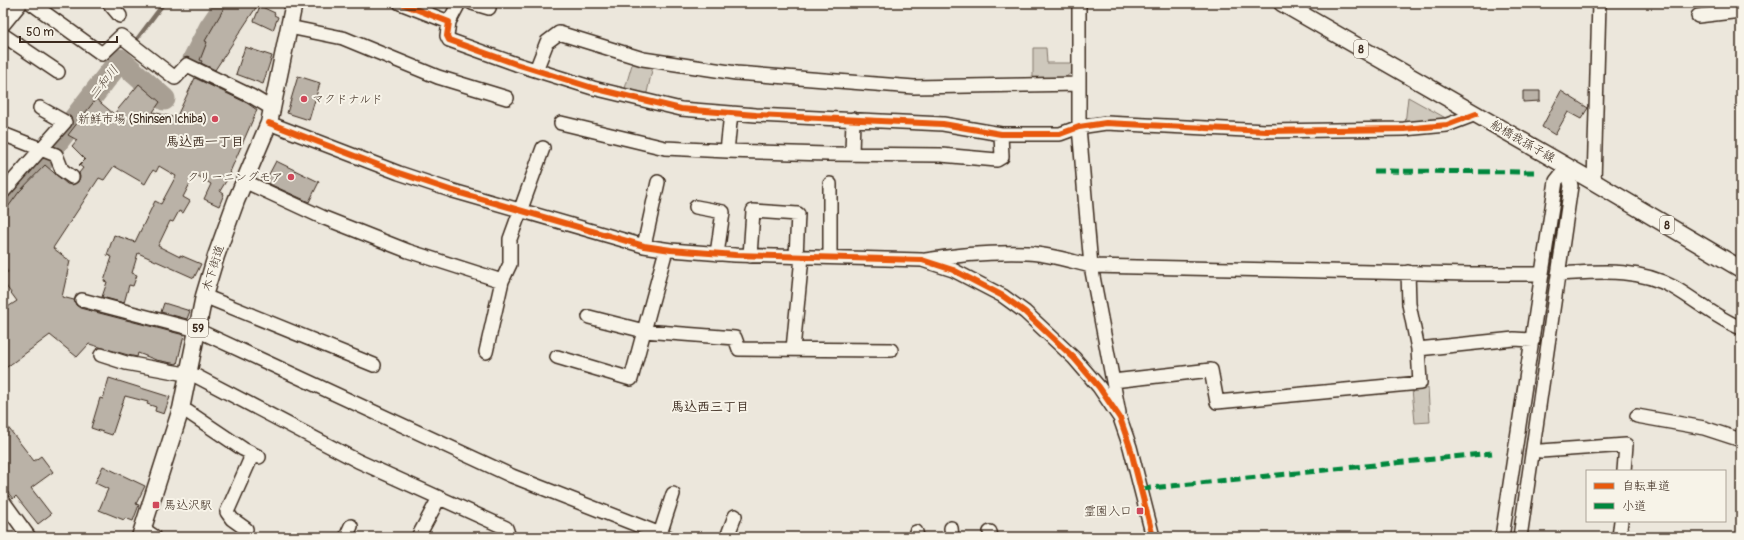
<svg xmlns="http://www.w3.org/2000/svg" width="1744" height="540" font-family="Pangolin,'Klee One',sans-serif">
<rect width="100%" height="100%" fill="#ece7dc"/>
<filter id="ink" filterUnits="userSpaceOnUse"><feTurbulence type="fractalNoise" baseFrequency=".025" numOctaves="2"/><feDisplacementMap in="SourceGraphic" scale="8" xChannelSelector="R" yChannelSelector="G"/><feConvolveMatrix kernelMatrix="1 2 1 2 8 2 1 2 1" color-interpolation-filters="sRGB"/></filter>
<g filter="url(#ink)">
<!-- green -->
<path fill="#cec8bc" stroke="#84796d" d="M1033 48H1046L1047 63H1074V70L1065 78H1033Z
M633 61 653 66 646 97 624 92Z
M1408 97 1451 121 1405 124Z
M1428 388 1430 422 1415 423 1412 389Z"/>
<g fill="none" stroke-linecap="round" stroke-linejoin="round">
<!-- stream -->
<path stroke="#7c7064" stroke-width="4" d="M137 39 164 3"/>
<!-- river -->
<path stroke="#a89f93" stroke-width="23" d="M194 59 210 28 227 3
M3 205 43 160 120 60 164 99"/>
</g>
<!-- building -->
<path fill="#bab2a7" stroke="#3b2a1e" d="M227 3H259L215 70 201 63 202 61 200 60 207 42 205 41Z
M260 6 275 13 274 15 278 17 273 30 254 21Z
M245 47 272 56 263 84 236 74Z
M298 76 320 83 309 120 287 113Z
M195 78 247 103 257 110 230 172 231 173 220 191 224 194 219 206 204 199 211 184 195 174 183 197 190 201 183 213 179 211 173 222 170 221 158 246 180 257V255L201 264 194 278 138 253 132 273 137 275 133 286 129 285 124 303 102 297 107 282 104 281 112 257 107 255 114 235 135 242 155 201 161 204 176 176 159 166 156 172 153 170 145 184 114 166 104 180 99 178 53 248 70 261 62 297 74 300 76 305 80 308 184 335 177 364 156 360 138 353 137 357 128 355 89 344 77 357 50 335 3 370V310L17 301 3 282V275L8 272 3 265V214L19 192 45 165 67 184 72 185 78 182 80 177 79 173 83 168 79 165 85 159 72 146 77 140 68 135 96 99 114 114 139 84 160 102 153 112 176 118Z
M1523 91H1540V101L1523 102Z
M1561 91 1588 108 1581 119 1568 112 1555 135 1542 127Z
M276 161 319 182 309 202 265 182Z
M164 303 190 311 187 319 161 312Z
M109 378 170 397 164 414 155 411 156 407 147 404 148 402 125 396 112 435 91 428 100 398 103 399Z
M3 421 34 461 41 456 53 472 31 488 51 514 38 524 16 496 13 499 3 486Z
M103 466 145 486 136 504 139 505 133 521 125 518 124 520 99 510 108 489 95 483Z"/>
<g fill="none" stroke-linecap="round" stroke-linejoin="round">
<!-- minor casing -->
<g stroke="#3b2a1e" stroke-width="16">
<path id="minor" d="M31 3 102 54 121 36 175 78 187 65 251 96 273 109
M109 3 120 16
M400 3 449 22 447 36 449 40 516 64 593 88 681 109 756 115 943 124 1001 134H1060L1079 127 1106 123 1266 131 1404 129 1447 125 1476 114
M472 3 489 8
M1079 3V127L1091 266 1119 413
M1698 16 1741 11
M449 22 459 3
M3 25 21 3
M289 27 343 38 438 77 507 98
M3 35 58 72
M536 70 547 42 559 33 643 59 736 73 914 87 1079 84
M731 113 727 151 827 154 941 155 997 160 1002 157 1001 134
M269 123 399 173 450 190 644 246 671 250 735 255 922 260 953 270 1003 296 1025 312 1074 358 1099 387 1120 418 1130 447 1153 537
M561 123 665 148 727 151
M3 134 56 155 62 170 72 177
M852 154 853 119
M244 181 322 217 408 251 502 281
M1594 182 1599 3
M830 184V257
M3 192 65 122 40 108
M696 207 723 212 717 254
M644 246 658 182
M750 256 753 211 798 214 796 257
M926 260C956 255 996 252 1027 253 1049 254 1070 261 1091 266L1469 274H1541
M1558 274C1597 272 1637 267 1673 287 1696 300 1716 318 1741 328
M204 296 374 365
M82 300 197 330 512 476 668 537
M589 317 644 331 735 338 739 349 891 350
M793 349 802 257
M1418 349 1514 339 1533 340
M486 352 502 281 510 264V239L543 148
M101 355 126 363 196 376 358 461 506 528 509 537
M557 357 631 379 666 250
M1113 381 1211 370 1217 402 1420 383 1418 349 1409 304 1408 272
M181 409 188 412 243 449 259 457
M1637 416 1704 428 1741 440
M1541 451 1626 445 1624 471
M3 501 29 537
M951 528 952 537
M143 529 155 537
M246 529 232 519 227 512 250 460 249 452
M916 532 917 537
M990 532 991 537
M346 537 351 526
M418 537 439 498
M659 537 673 494
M727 537 735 516
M1502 537 1556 181 1567 167
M1520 537 1571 186 1567 167
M1619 537 1621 521"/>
</g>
<!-- major casing -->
<g stroke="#3b2a1e" stroke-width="19">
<path id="major" d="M1282 3 1594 182 1741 269
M140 537 181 409 204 296 216 256 236 201 269 123 294 3"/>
</g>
<!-- minor -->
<use href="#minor" stroke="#f7f3e8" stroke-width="13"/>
<!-- major -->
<use href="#major" stroke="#f7f3e8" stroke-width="16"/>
<!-- quiet -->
<path stroke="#00873e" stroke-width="5" stroke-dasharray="10 5" stroke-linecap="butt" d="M1374 171 1539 172
M1141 489 1492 453"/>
<!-- cycleway casing -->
<g stroke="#f7f3e8" stroke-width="8">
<path id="cycleway" d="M400 3 449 22 447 36 449 40 516 64 593 88 681 109 756 115 943 124 1001 134H1060L1079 127 1106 123 1266 131 1404 129 1447 125 1476 114
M269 123 399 173 450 190 644 246 671 250 735 255 922 260 953 270 1003 296 1025 312 1074 358 1099 387 1120 418 1130 447 1153 537"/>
</g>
<!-- cycleway -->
<use href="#cycleway" stroke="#e8590c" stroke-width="6"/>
</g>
</g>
<!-- markers -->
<g fill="#d1495b" stroke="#f7f3e8" stroke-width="1.5">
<circle cx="304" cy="99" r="4"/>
<circle cx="215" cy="119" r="4"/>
<circle cx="291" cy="177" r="4"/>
<rect x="152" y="501" width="8" height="8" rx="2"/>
<rect x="1136" y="507" width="8" height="8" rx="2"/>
</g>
<g text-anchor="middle" stroke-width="4" stroke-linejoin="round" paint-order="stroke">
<!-- shield labels -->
<g fill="#f7f3e8" stroke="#73665b" stroke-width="1">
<rect x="1354" y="40" width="14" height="18" rx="3"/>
<rect x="1660" y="216" width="14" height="18" rx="3"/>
<rect x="188" y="319" width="20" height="18" rx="3"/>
</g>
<g font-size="11" font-weight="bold" fill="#3b2a1e">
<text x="1361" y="53">8</text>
<text x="1667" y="229">8</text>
<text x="198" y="332">59</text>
</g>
<!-- poi labels -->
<g font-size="12" fill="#3b2a1e" stroke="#f7f3e8" text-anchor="end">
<text x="312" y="103" text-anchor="start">マクドナルド</text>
<text x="207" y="123">新鮮市場 (Shinsen Ichiba)</text>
<text x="283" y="181">クリーニングモア</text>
<text x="164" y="509" text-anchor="start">馬込沢駅</text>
<text x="1132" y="515">霊園入口</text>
</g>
<!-- street labels -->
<g font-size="12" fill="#3b2a1e" stroke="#f7f3e8">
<text transform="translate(1523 141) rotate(30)" y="4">船橋我孫子線</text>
<text transform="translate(213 268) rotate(-73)" y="4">木下街道</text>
</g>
<!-- water labels -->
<g font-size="13" font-style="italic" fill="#615347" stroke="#f7f3e8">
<text transform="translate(103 82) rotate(-52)" y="5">二和川</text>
</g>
<!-- neighbourhood labels -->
<g font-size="13" font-weight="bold" fill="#3b2a1e" stroke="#f7f3e8">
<text x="205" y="146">馬込西一丁目</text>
<text x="710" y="411">馬込西三丁目</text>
</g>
</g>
<!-- margin -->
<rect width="1744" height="540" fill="none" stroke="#f7f3e8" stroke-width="16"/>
<rect x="8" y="8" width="1728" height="524" fill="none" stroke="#3b2a1e" stroke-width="1.5" filter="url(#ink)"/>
<!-- legend -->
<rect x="1586" y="470" width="140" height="52" fill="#f7f3e8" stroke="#aca397"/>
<rect x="1594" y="483" width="20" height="6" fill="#e8590c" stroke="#aca397"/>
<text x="1622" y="490" font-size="12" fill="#3b2a1e">自転車道</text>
<rect x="1594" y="503" width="20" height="6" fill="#00873e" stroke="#aca397"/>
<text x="1622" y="510" font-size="12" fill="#3b2a1e">小道</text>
<!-- scale -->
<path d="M20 36v6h97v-6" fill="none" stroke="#3b2a1e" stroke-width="2"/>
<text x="26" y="36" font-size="12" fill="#3b2a1e" stroke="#f7f3e8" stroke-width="3" paint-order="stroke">50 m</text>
</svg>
